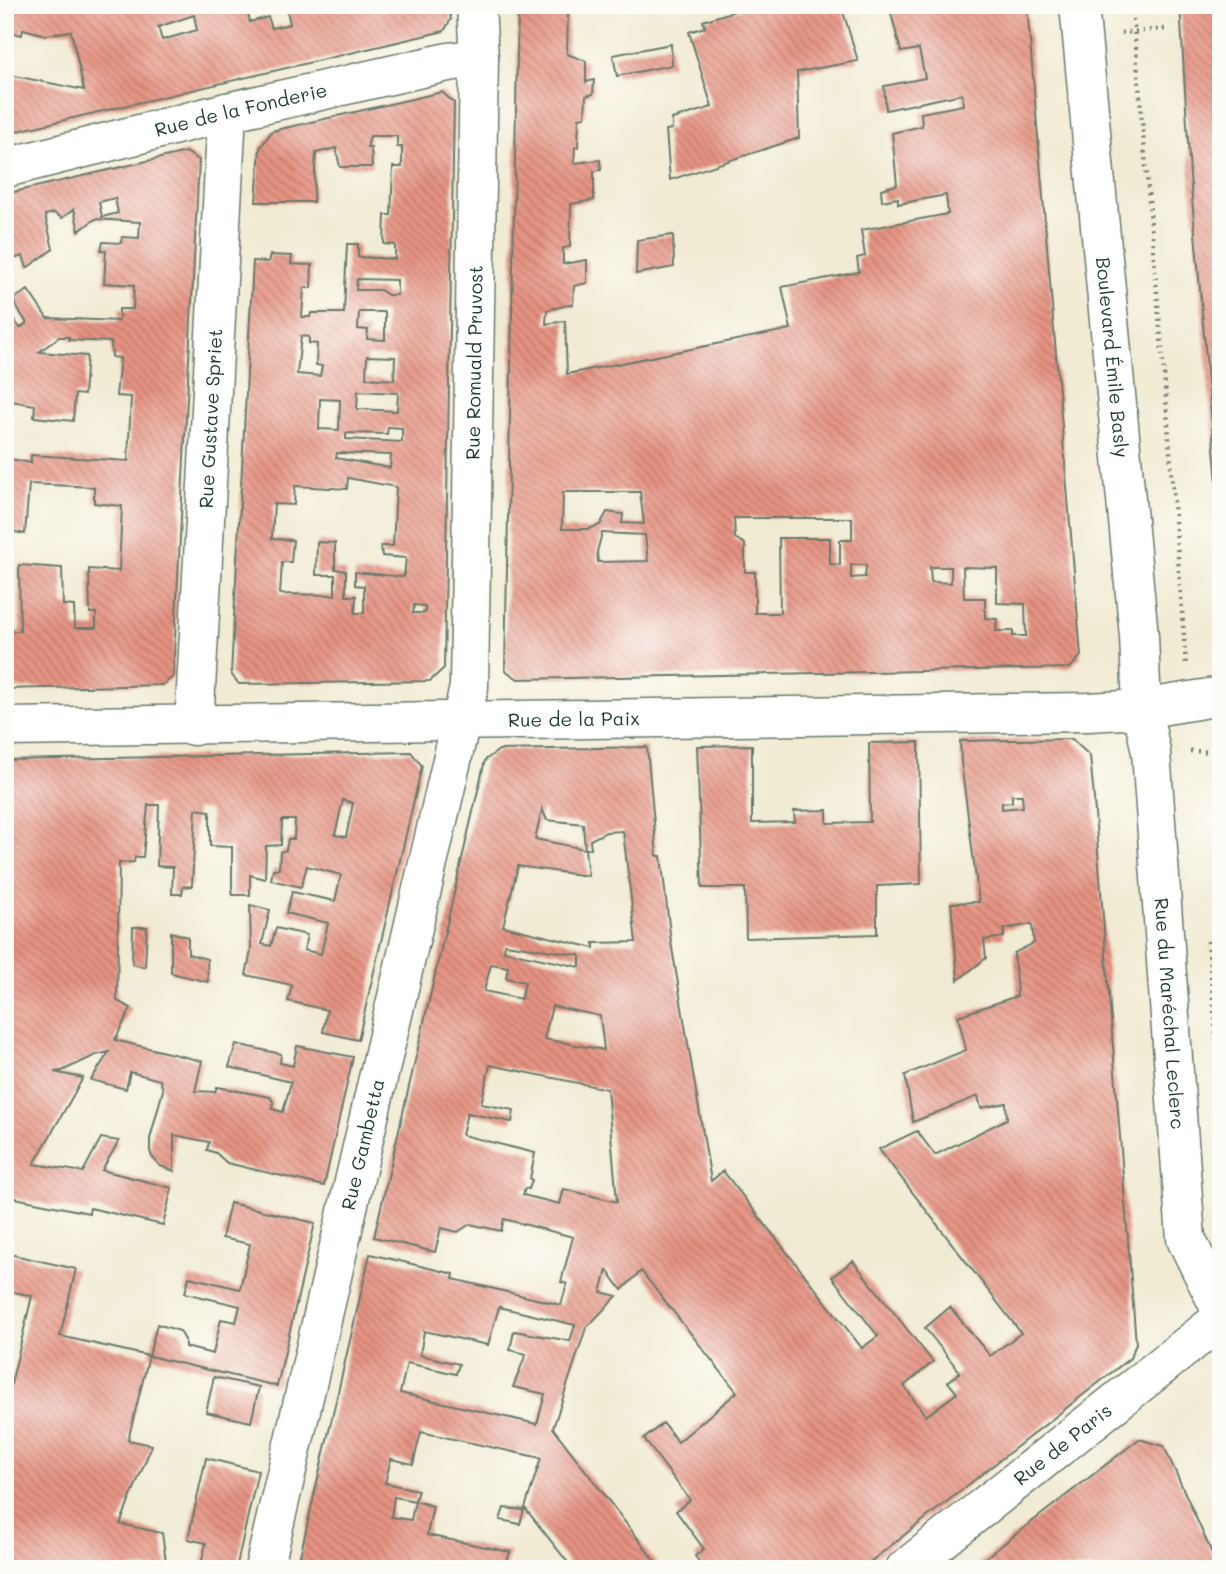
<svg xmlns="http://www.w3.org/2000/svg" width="1226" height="1574" font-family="Mali,sans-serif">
<defs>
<pattern id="building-back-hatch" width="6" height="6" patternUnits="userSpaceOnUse" patternTransform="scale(1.75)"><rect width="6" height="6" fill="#e69382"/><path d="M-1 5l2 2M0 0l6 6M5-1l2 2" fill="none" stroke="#ba796b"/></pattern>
</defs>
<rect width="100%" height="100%" fill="#fdfcf7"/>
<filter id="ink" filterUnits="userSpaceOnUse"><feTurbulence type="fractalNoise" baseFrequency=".0143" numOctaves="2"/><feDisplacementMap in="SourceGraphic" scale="14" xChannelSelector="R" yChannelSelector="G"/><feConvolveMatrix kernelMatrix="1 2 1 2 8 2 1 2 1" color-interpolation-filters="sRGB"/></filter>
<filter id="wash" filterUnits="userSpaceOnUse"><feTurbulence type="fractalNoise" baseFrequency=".00686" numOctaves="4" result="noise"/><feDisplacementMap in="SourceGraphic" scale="28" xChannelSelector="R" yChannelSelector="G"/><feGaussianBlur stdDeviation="1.57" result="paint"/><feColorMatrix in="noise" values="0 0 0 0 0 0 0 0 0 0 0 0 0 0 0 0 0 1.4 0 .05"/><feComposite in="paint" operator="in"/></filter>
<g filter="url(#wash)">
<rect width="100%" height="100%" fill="#f1ebd3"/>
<g id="blocks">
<!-- building -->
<path fill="url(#building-back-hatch)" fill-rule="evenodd" d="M5 5H246L250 22 268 17 272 28 290 24 286 5H448L451 19 444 31 5 134V74L84 90 71 31 46 35 23 29 22 35 5 31ZM194 15 197 30 162 40 158 27Z
M518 5 588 6 568 12 567 54 586 61V82L594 80 593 94 586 96 585 117 579 118 578 147H575L574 163 600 160 601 170 594 171V200L571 204 570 247 563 248V264L587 260V283L574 286 573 304 547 310 546 324 565 321 567 374 791 329 782 287 859 272 857 258 865 256 861 230 948 214 946 195 898 204V198L882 201 881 189 897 185 892 133 922 126 921 113 963 105 962 94 886 110 884 86 925 78 919 49 901 52 889 5H1027L1081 656 1070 668 518 679 505 670ZM563 492H640L644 524 622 523 623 514 607 512 600 525 588 529H562ZM734 518H852V540H840V565L830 564V538H779L780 613H755V572H745V544L735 538ZM602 533 645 535 648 561 598 562 597 552ZM851 565H866L865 577 851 578ZM930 567H951V583L931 582ZM963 567 997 568V603L1025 604 1026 636H1013V631H996L997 619 985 618V598H964Z
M753 5H841L858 61 797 72 799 138 670 180 666 130 672 129V119L712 107 689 32 705 27 703 21Z
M1180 5H1221V505H1219L1190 176Z
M671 44 672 65 617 76 613 55Z
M442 92 454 103 444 668 430 681 239 684 231 674 253 261 268 262 270 255 292 256 291 264 312 265 311 288H304L302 317H310L311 313H344L347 244H358V257L395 259V245L384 244 385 215H391L393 167H402V147H397V136H370L367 148H371L372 167H340L336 148 316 153 313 202H256L260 148 272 131ZM357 279 397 280V295H388L380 290H356ZM359 312H385V340L367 339 368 330 358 329ZM301 336 309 337V343L317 344 316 365 322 366 320 376 297 374ZM367 356 395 357 394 380 366 378ZM358 391 398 393 397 411 357 409ZM320 399 340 400 339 430 319 429ZM388 427 402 428V442L346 439V433L387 434ZM337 453 391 455 390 468 336 458ZM348 478 396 487 393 546H381L382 556 406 558 404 577 355 572V585L364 586V613H355L356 596H346V571L335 569V543L317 542 316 575H335V595L280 594 282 562H291L293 540 272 539 274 504 294 505 295 486 347 489ZM414 605 425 606V613H413Z
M186 152 199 160 173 677 162 685 5 689V631H20L19 565 62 568 63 605 74 606 75 628H96V613H90L89 569 119 571 122 506 94 503V487L29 484 25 534 5 530V458L31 463V455L128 461 131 397 116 396 120 358 112 357 111 342 69 340V337H59L39 352 87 356 84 395 75 394 73 421 34 417 35 405 5 400V307L20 328 27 323 12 300 28 290 47 318 119 321V309H133L134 285 104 283 106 251 101 250 103 242 121 243 122 237 139 238 140 222 95 219 79 231 74 209 62 218 54 213 45 215 53 249 27 268 23 256 13 259 11 253 5 254V194ZM115 198 118 213 102 217 99 202Z
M673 235 674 267 636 274 637 240Z
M1072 739 1090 756 1093 787 1136 1344 1130 1358 861 1569H704L695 1556 704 1549 676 1511 690 1500 644 1439 663 1423 678 1442 737 1392 641 1271 622 1290 607 1270 601 1292 617 1296 586 1328 553 1428 661 1569H573L525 1508 541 1458 421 1432 413 1464 391 1459 385 1483 418 1490 415 1501 394 1497 391 1517 411 1520 415 1501 433 1506 427 1535 510 1552 505 1569H297L370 1254 454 1274 453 1279 561 1305 567 1284 561 1282 573 1237 504 1219 501 1231 470 1224 458 1232 441 1228 435 1252 374 1237 485 760 499 750 647 747 657 856H661L671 942 711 1181 723 1171 862 1348 878 1336 832 1277 853 1261 933 1362 904 1386 926 1416 957 1393 948 1382 960 1372 925 1328 950 1307 990 1356 1021 1333 879 1149 917 1131 935 1155 1007 1119 1006 1103 981 1108 978 1096 913 1122 905 1075 966 1050 958 1016 1017 996 1014 953 1034 943 1032 924 1004 929V937L984 940 986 958 958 980 951 903 979 902 961 762 960 741ZM1012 795H1022L1023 807 1002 809V803L1012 802ZM542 809 547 820 583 824 585 849H591L590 840 606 832 623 831 636 942 594 943V948L503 926 518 866 588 876 585 849 535 839ZM505 944 580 955V967L504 951ZM491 964 508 967 506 978 525 982 521 999 484 991ZM552 1006 600 1016 604 1050 544 1039ZM490 1065 607 1089 617 1202 564 1189 560 1204 523 1195 525 1188 529 1189 532 1180 530 1179 535 1153 462 1135 467 1113 512 1122 514 1110 481 1104ZM499 1307 575 1325 570 1341 514 1331 510 1350 526 1354 513 1387 545 1394 537 1424 400 1393 407 1363 456 1374 459 1364 420 1355 424 1331 488 1345Z
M919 742 921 884 877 886V934L746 938 745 888H702L697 746 752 745V823L795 822 794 811 827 810V823L870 822 869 743Z
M411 752 422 766 358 1040 323 1032 327 1010 288 1001 292 985 246 975 251 951 250 905 270 910 262 944 271 946 276 928 307 935 304 950 321 954 328 923 286 913 292 892 335 901 341 875 307 866 301 887 271 880 273 869H279L280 852 286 850 288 839H294L295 820H282L281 845 266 846 265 879 250 875V895H232V847L210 846V811L196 809 192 886 183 887 182 894H172L173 867 157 866 159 805H148L143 857H135L134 862 119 863 117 1001 131 1008 115 1040 202 1061 195 1091 215 1092 217 1087 270 1097 273 1102 272 1109 283 1112 291 1082 229 1067 236 1044 281 1054 280 1063 293 1066 297 1046 353 1057 324 1186 227 1163 216 1153 207 1150 209 1142 174 1135V1171L160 1166 152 1157 150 1151V1139L163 1090 160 1080 130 1072 126 1089 91 1080 109 1052 96 1055 62 1071 54 1072 83 1078 34 1164 83 1172 101 1138 119 1141 102 1170 172 1188 163 1225 90 1208 89 1213 5 1196V760ZM343 800 353 803 346 837 335 835Z
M133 927H147L145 967 132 964Z
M171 932 188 937V954L207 959 208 982 171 973Z
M230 1203 315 1223 277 1386 149 1356 128 1440 152 1445 120 1524 162 1533 167 1569H5V1379L11 1384 32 1296 5 1290V1253L76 1269 60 1336 149 1356 157 1324 180 1331 185 1340V1347L213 1354 221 1319 236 1322 240 1306 185 1293 189 1277 240 1289 250 1244 222 1238Z
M214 1377 259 1387 251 1422 206 1412Z
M1139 1439 1164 1446 1219 1569H971Z
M206 1458 258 1471 236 1569H200L206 1543 188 1539Z
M504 1508 524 1510 520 1524 500 1520Z"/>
</g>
</g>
<g filter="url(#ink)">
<use href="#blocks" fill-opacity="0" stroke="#687a6c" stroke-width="2"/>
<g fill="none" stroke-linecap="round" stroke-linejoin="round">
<!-- street casing -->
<g stroke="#687a6c" stroke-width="41">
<g id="street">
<path id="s1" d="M5 168 227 112 448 62 479 58"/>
<path id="s2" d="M194 726 227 112"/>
<path id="s3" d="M5 727 1088 712 1142 709"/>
<path id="s4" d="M264 1569 469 687 479 58 476 5"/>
<path id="s5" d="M905 1569 1221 1319"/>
</g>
</g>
<!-- secondary casing -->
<g stroke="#687a6c" stroke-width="41">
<g id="secondary">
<path id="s6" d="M1079 5 1139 636 1142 709 1151 752 1186 1239 1221 1310"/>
<path d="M1142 709 1221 696"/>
</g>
</g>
<!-- path -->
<path stroke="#687a6c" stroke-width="4.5" stroke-dasharray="2 5" stroke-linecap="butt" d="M1132 5 1165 385 1186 664
M1121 33 1166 29
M1190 751 1221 752
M1208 941 1221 1090"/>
<!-- street -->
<use href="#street" stroke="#fff" stroke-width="38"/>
<!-- secondary -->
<use href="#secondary" stroke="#fff" stroke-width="38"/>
</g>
</g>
<g text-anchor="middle" stroke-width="7" stroke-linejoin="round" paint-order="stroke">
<!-- street labels -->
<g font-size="19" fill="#1f3d34" stroke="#fdfcf7">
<text dy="7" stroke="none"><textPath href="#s1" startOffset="243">Rue de la Fonderie</textPath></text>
<text dy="7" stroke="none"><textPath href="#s6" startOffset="354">Boulevard Émile Basly</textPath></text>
<text dy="7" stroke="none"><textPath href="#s4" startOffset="1230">Rue Romuald Pruvost</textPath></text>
<text dy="7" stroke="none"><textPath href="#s2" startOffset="308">Rue Gustave Spriet</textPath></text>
<text dy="7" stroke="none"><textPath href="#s3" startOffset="569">Rue de la Paix</textPath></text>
<text dy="7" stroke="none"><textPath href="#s6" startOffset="1013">Rue du Maréchal Leclerc</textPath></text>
<text dy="7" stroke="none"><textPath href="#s4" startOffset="436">Rue Gambetta</textPath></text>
<text dy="7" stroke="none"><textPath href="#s5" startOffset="201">Rue de Paris</textPath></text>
</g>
</g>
<!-- margin -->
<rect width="1226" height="1574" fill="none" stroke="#fdfcf7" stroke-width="28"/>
</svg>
